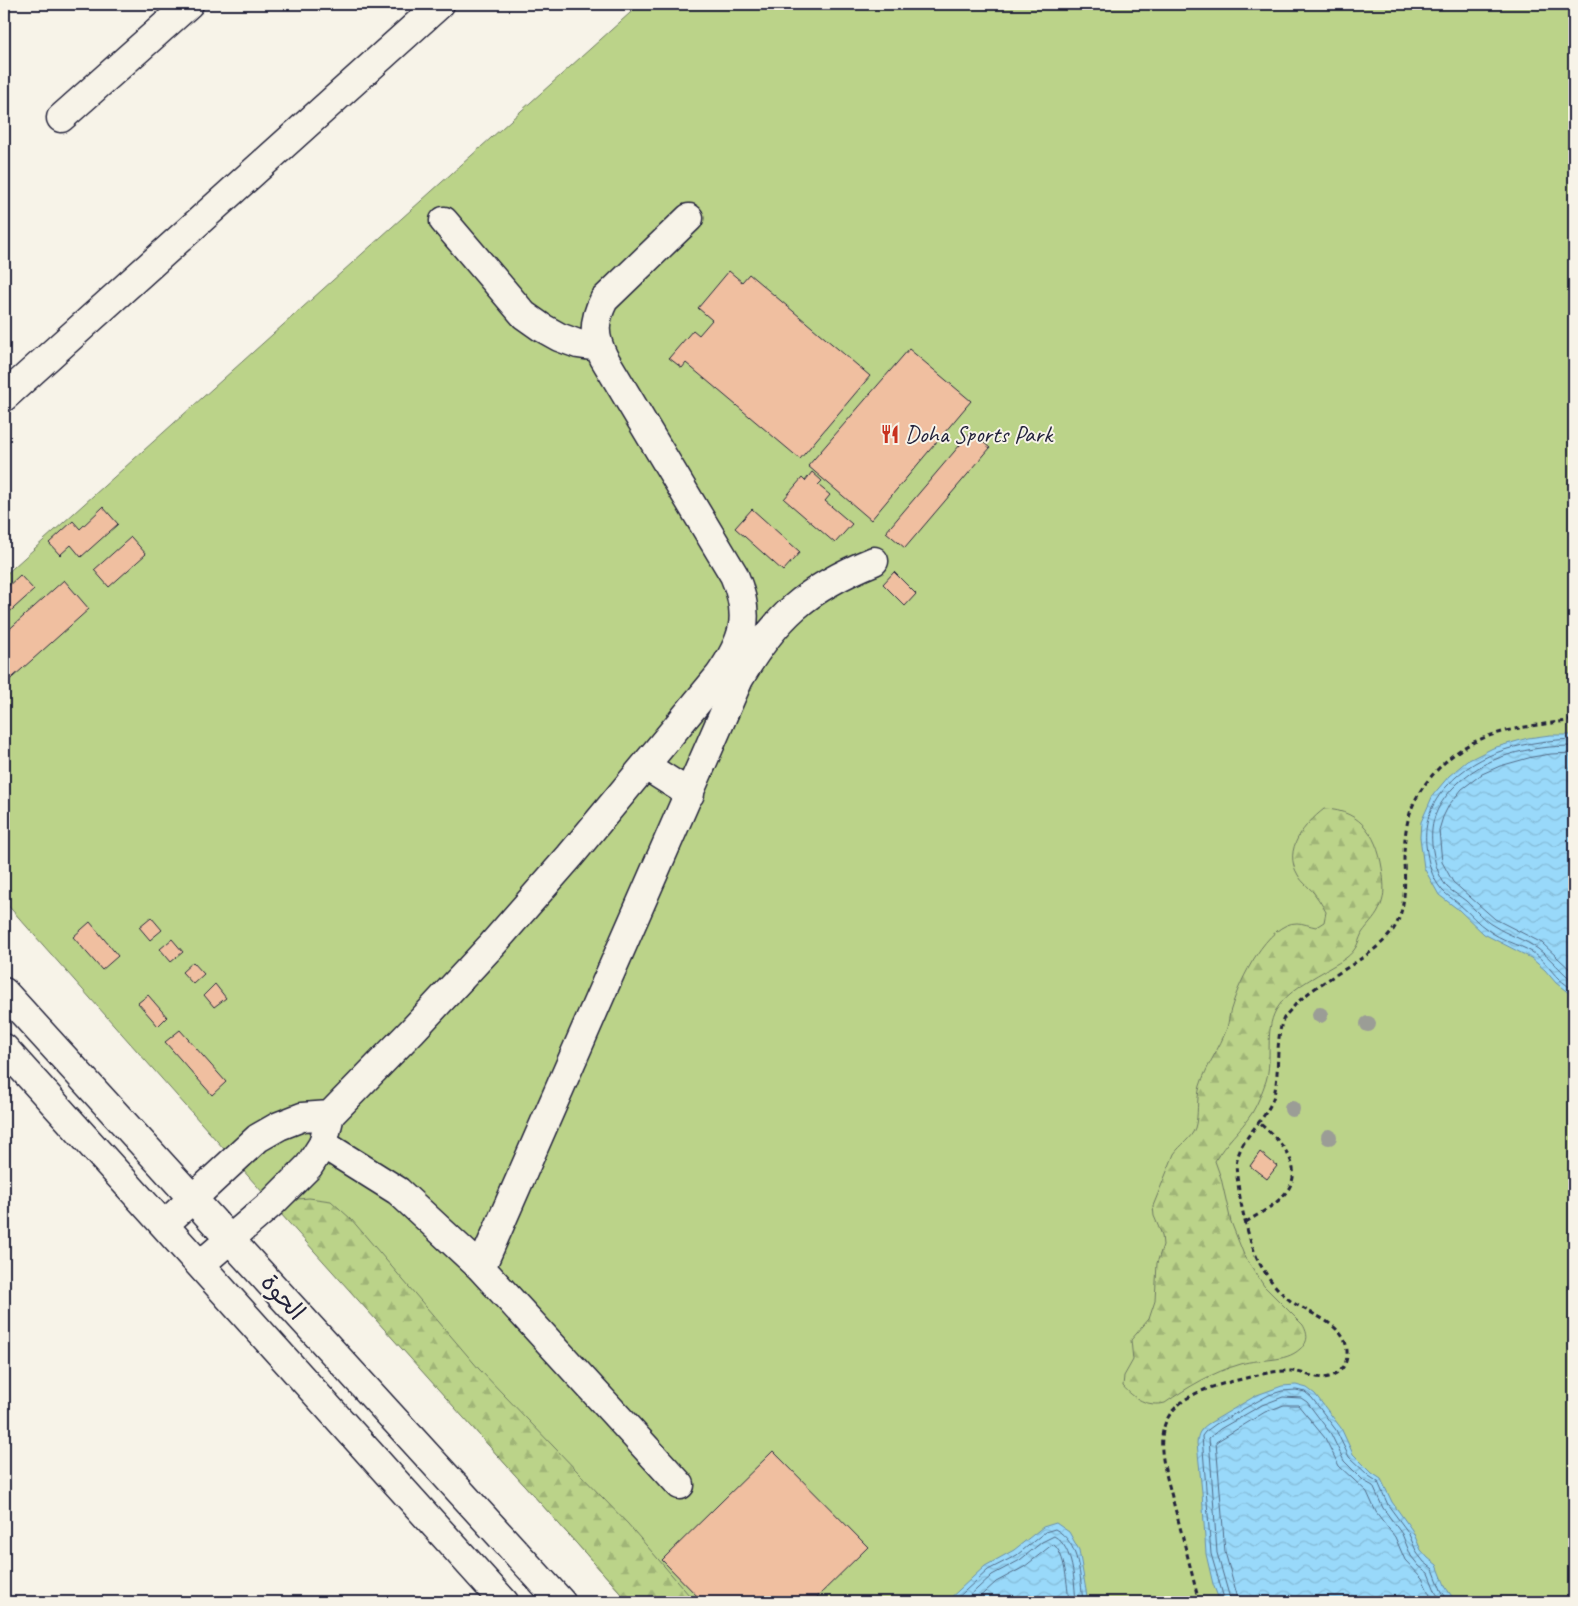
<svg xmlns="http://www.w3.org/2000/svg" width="1578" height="1606" font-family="Caveat,'Playpen Sans Arabic',sans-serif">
<defs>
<pattern id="forest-firs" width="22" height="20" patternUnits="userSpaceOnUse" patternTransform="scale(1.25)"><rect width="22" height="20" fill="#bbd389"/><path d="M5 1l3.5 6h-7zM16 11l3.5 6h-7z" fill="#a0b577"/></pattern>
<pattern id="water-waves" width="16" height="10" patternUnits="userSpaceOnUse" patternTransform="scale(1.25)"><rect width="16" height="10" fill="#99d9fa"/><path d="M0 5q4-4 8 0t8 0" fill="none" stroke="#84bad7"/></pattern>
</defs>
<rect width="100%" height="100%" fill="#f7f3e8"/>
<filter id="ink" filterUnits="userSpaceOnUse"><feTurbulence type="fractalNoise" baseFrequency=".02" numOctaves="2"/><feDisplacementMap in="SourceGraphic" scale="10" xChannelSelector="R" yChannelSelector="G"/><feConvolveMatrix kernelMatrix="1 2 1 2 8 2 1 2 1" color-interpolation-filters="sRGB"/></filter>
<g filter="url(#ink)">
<!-- green -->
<path fill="#bbd389" stroke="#6e7a62" d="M640 4H1574V1602H629L272 1203 4 901V576Z"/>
<!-- forest -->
<path fill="url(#forest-firs)" stroke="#6e7a62" d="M1324 809C1363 810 1379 839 1383 875 1384 885 1385 895 1381 905 1377 917 1369 923 1362 933 1359 939 1358 945 1354 950 1349 957 1340 962 1333 966 1313 978 1288 990 1276 1010 1264 1032 1273 1058 1266 1081 1262 1092 1258 1103 1252 1113 1241 1130 1225 1143 1215 1161L1221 1178 1231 1222 1244 1255 1264 1286 1303 1325C1308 1334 1309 1342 1300 1349 1285 1363 1260 1358 1241 1364 1213 1372 1188 1387 1165 1403 1148 1407 1134 1399 1123 1386L1124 1376 1133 1360 1131 1340 1149 1319 1155 1301 1157 1263 1163 1245 1162 1235 1154 1216 1153 1206 1174 1154C1180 1145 1191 1139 1195 1128 1199 1115 1196 1100 1200 1086 1206 1066 1220 1048 1227 1028 1229 1021 1229 1013 1232 1006 1239 982 1268 922 1297 923 1303 923 1310 926 1316 927L1324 922 1326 912C1323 907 1320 901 1316 896 1311 888 1302 883 1298 875 1282 849 1305 824 1324 809Z
M309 1198 331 1201 351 1219 479 1369 628 1524 695 1602H629L280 1213 298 1199Z"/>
<!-- water -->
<path fill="url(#water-waves)" stroke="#6990ae" d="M1550 735H1574V997L1556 983 1545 970 1531 958 1484 934 1459 910 1439 895 1424 868 1420 837 1421 822 1433 795 1449 776 1467 761 1493 748 1528 738Z
M1296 1385 1307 1388 1315 1394 1341 1428 1353 1454 1372 1473 1381 1479 1392 1502 1412 1530 1421 1550 1428 1558 1437 1565 1446 1588 1456 1602H1220L1213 1584 1206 1554 1202 1492 1197 1443C1198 1433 1200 1430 1208 1424L1257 1395 1282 1386Z
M1056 1523 1069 1532 1079 1550 1088 1602H946L985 1566 1014 1550 1043 1527Z"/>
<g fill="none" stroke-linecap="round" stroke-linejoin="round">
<!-- shore -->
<path stroke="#526b87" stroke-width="1" d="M1574 739C1527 741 1479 750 1447 786 1431 803 1424 822 1426 845 1428 862 1431 877 1442 890 1447 896 1455 900 1460 905 1470 913 1477 923 1488 930 1501 940 1518 944 1532 952 1543 959 1550 970 1559 979 1564 983 1569 987 1574 990
M1574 746C1530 746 1483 755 1452 789 1437 806 1430 821 1432 844 1434 859 1437 875 1447 887 1452 892 1460 896 1466 901 1475 909 1483 920 1494 926 1508 935 1524 939 1538 949 1552 959 1561 972 1574 982
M1574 753 1551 754 1532 757 1500 766 1482 774 1462 789 1449 805 1443 817 1439 830 1442 862 1453 882 1495 919 1542 943 1574 973
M953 1602 988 1570 1017 1555 1045 1532 1055 1529C1080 1542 1080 1577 1083 1602
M963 1602 992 1575 1020 1560 1042 1542 1054 1536C1074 1547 1074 1582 1076 1602
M974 1602 996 1582 1024 1567 1053 1544C1066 1554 1067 1586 1069 1602
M1225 1602 1211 1554 1202 1436 1205 1432 1216 1424 1269 1395 1282 1391 1296 1390 1305 1392 1312 1398 1336 1430 1349 1457 1369 1476 1378 1482 1388 1505 1408 1532 1417 1553 1424 1562 1433 1569 1441 1590 1449 1602
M1231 1602 1217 1553 1209 1438 1220 1429 1262 1405 1283 1397 1301 1398 1307 1402 1331 1434 1344 1461 1364 1481 1373 1486 1383 1508 1402 1534 1411 1556 1419 1566 1428 1573 1436 1593 1442 1602
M1239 1602 1225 1552 1216 1442 1265 1412 1284 1405H1298L1325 1438 1339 1466 1367 1492 1376 1512 1395 1537 1405 1560 1422 1578 1433 1602"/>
</g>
<!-- building -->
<path fill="#f0bfa0" stroke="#22223b" d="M729 271 742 282 749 274 870 376 800 459 686 363 682 368 669 358 693 330 699 335 712 320 698 308Z
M909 349 971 401 871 520 808 466Z
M971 432 990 448 905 548 886 532Z
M812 472 822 481 818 485 830 495 825 501 852 524 835 543 784 499 802 478 805 481Z
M103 507 118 524 81 557 71 545 60 555 49 543 73 521 80 529Z
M752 509 800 552 783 571 735 528Z
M131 537 146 554 109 587 94 570Z
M894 572 916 594 905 606 883 584Z
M20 575 34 590 4 617V590Z
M64 580 89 609 4 685V634Z
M151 917 162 930 150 940 139 927Z
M90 922 118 956 102 970 73 937Z
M172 939 183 952 171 962 160 949Z
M193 962 204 974 193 984 182 972Z
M215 984 226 998 214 1007 204 995Z
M148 995 167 1017 158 1026 138 1003Z
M180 1030 226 1082 212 1095 165 1042Z
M1260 1152 1277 1166 1267 1179 1250 1166Z
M773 1451 868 1547 812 1602H703L662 1560Z"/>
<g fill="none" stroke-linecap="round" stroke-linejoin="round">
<!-- minor casing -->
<g stroke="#22223b" stroke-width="31">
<path id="minor" d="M61 118 189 4
M444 221 524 315 541 327 559 337 578 344 598 347
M4 397 440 4
M646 766 690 794
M4 992 561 1602
M4 1048 504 1602
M323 1144 398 1191 481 1268 680 1485
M164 1225 258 1138 279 1126 302 1117 330 1115
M200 1265 272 1203 309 1166 323 1144 330 1115 412 1031 492 945 570 856 719 676C744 640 752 617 734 575L604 358C593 336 593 322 604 300L689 218
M481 1268 739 679C775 617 807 588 874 561"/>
</g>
<!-- path -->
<path stroke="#22223b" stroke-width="3" stroke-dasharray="5 4" stroke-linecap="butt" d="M1246 1222C1260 1213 1277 1205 1287 1191 1306 1166 1278 1138 1259 1123
M1199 1602C1191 1570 1183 1537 1174 1505 1169 1483 1160 1460 1162 1437 1166 1397 1209 1387 1242 1379 1258 1375 1275 1370 1292 1371 1303 1372 1317 1380 1329 1377 1339 1375 1347 1365 1347 1355 1349 1322 1305 1314 1287 1298 1278 1290 1269 1279 1263 1269 1251 1251 1242 1212 1239 1191 1238 1182 1235 1168 1237 1160 1242 1135 1268 1119 1274 1095 1280 1071 1275 1041 1283 1020 1285 1015 1291 1010 1295 1005 1321 977 1382 956 1397 923 1406 904 1405 883 1404 862 1404 820 1411 796 1441 766 1476 729 1527 727 1574 720
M1460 1602 1462 1597"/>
<!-- minor -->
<use href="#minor" stroke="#f7f3e8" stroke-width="28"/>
</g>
<!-- trees -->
<g fill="#9b9d96">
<circle cx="1320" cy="1015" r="8"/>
<circle cx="1368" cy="1024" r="8"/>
<circle cx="1292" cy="1109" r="8"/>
<circle cx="1329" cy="1137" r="8"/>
</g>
</g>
<!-- icons -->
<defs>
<g id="restaurant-bare" transform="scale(1.5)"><path d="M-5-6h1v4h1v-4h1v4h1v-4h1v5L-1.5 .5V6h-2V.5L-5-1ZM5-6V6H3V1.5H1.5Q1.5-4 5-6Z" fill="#c8321e" stroke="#f7f3e8" stroke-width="2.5" paint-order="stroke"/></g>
</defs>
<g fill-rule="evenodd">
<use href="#restaurant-bare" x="890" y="434"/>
</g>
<g text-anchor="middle" stroke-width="4" stroke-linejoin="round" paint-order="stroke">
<!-- poi labels -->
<g font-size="24" fill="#22223b" stroke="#f7f3e8" text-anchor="start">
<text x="905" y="442">Doha Sports Park</text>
</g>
<!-- street labels -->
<g font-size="24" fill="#22223b" stroke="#f7f3e8">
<text transform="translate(283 1297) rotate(48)" y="8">الحوة</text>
</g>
</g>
<!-- margin -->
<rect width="1578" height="1606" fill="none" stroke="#f7f3e8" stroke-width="20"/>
<rect x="10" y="10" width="1558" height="1586" fill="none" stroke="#22223b" stroke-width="2" filter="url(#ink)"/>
</svg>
